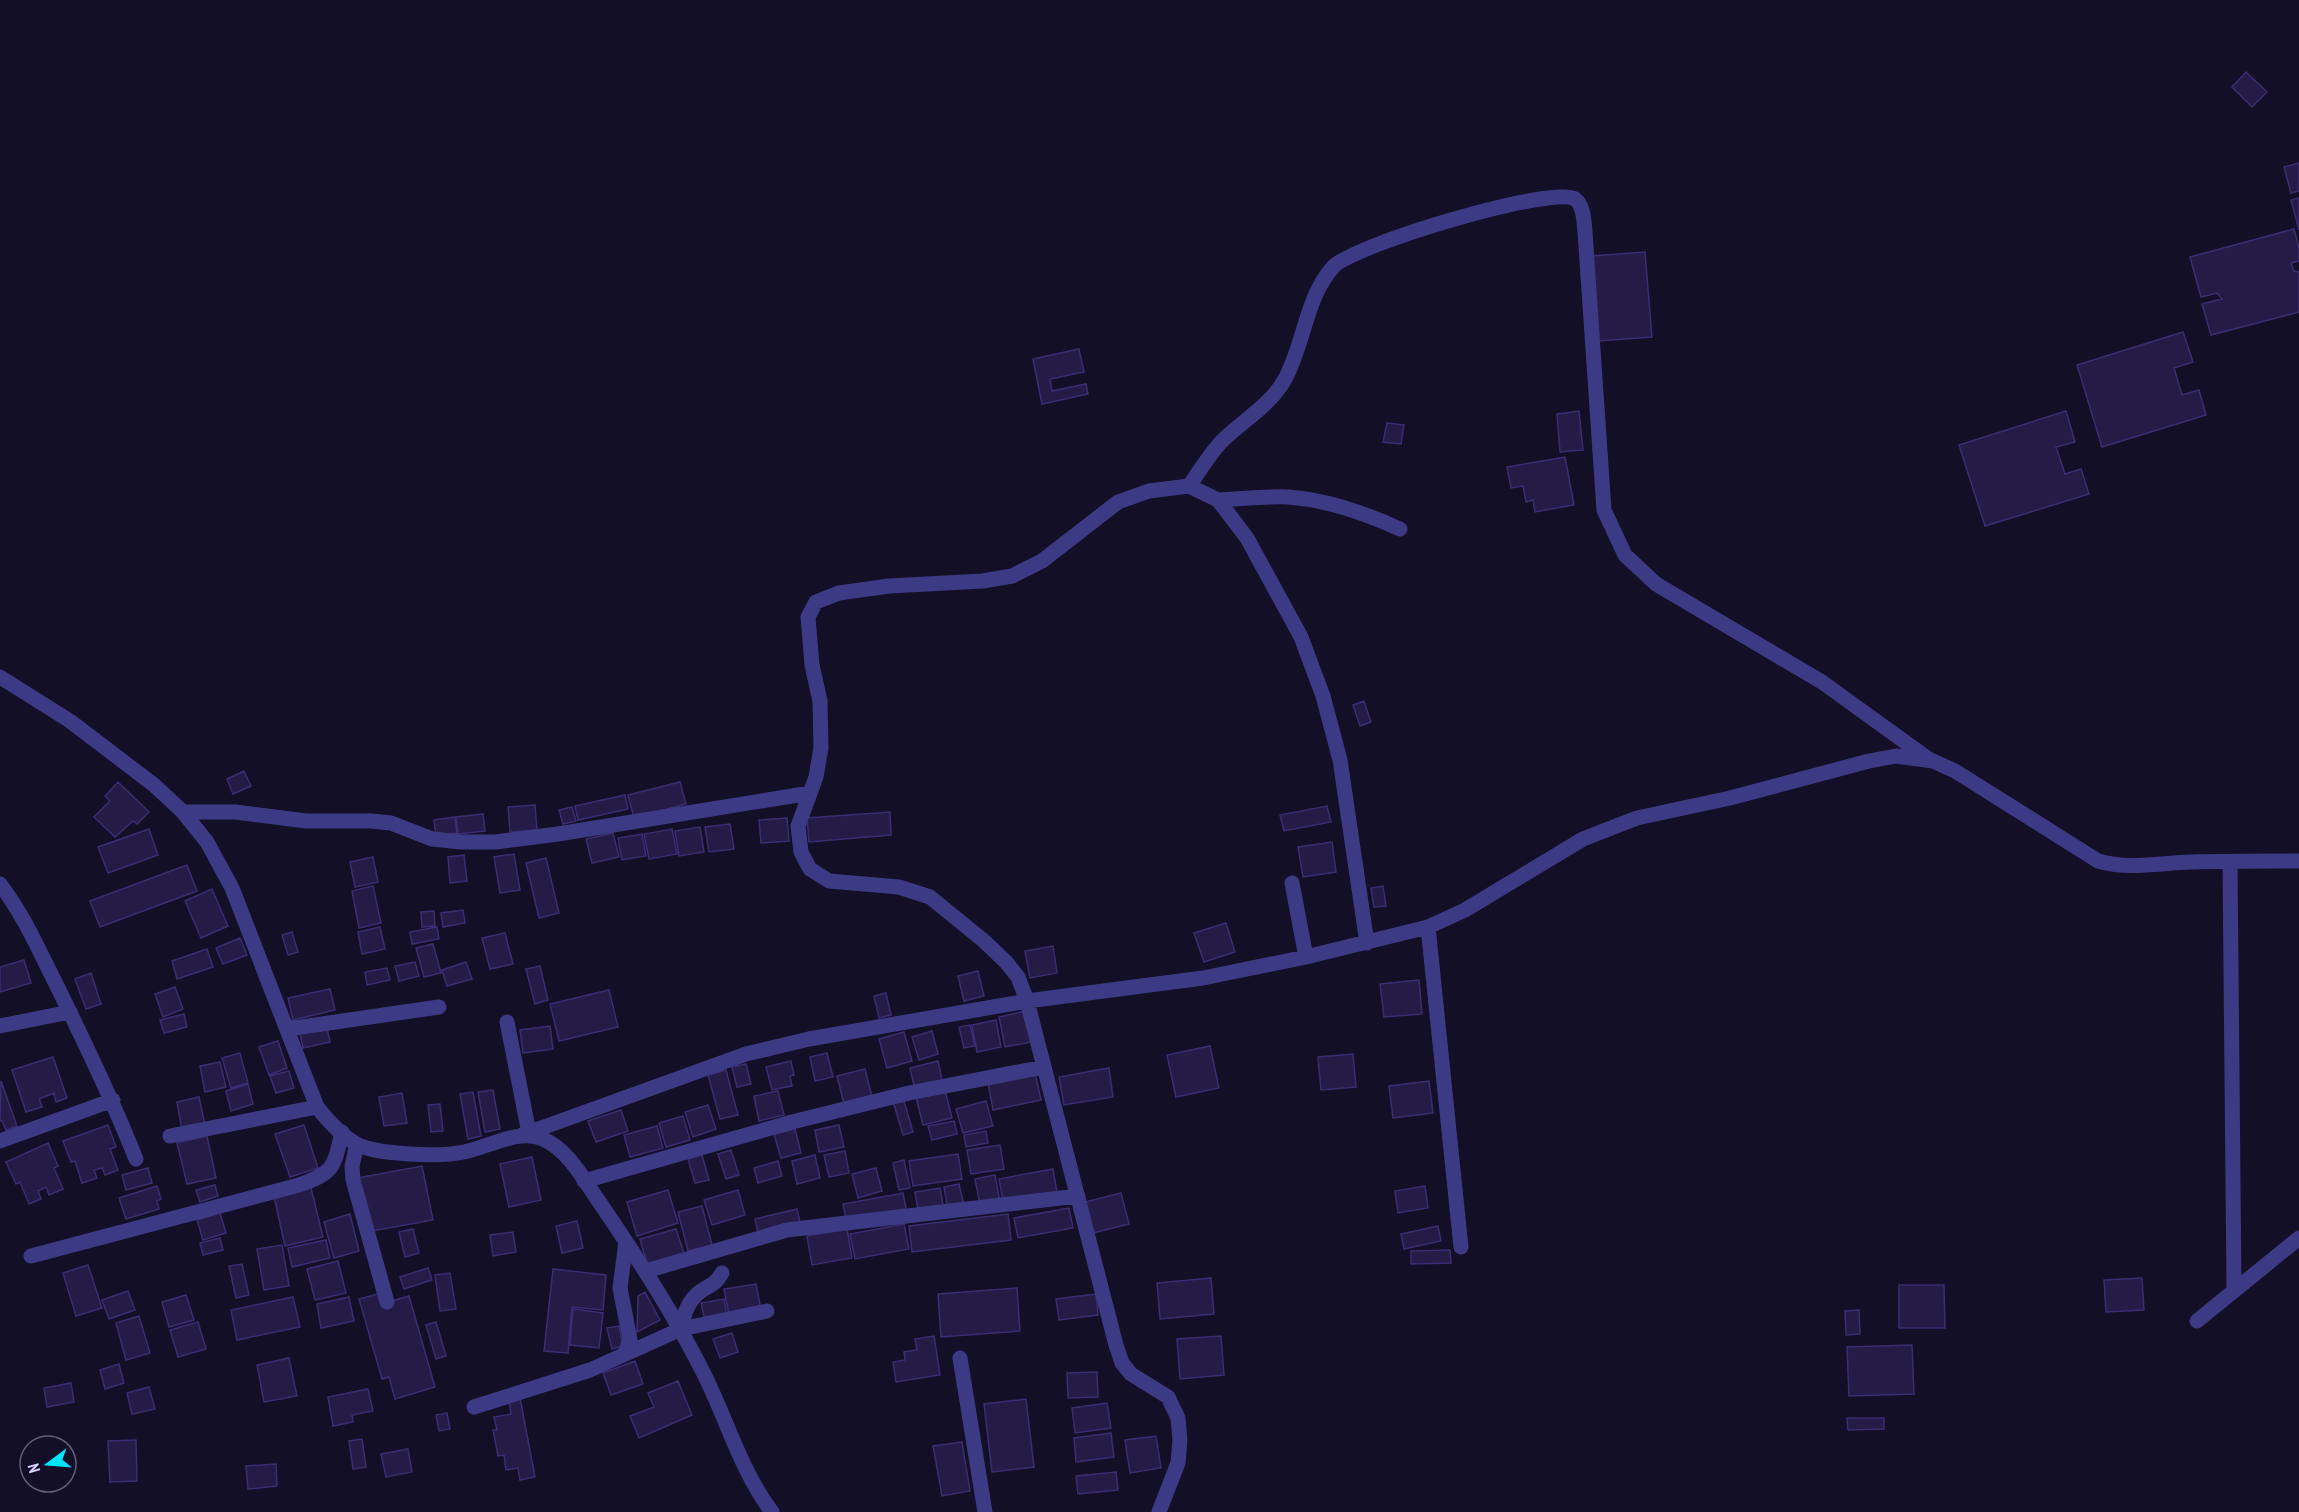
<svg xmlns="http://www.w3.org/2000/svg" width="2299" height="1512" font-family="'PT Sans Narrow',sans-serif">
<rect width="100%" height="100%" fill="#130f26"/>
<!-- building -->
<path fill="#241b47" stroke="#3b2d73" stroke-width="1.5" d="M2246 72 2267 92 2252 107 2232 87Z
M2299 163V191L2291 193 2284 167Z
M2299 198V230L2291 200Z
M2294 229 2299 248V261L2291 263 2294 271 2299 272V312L2211 335 2202 304 2222 299 2217 293 2201 297 2190 257Z
M1645 252 1652 337 1598 341 1591 256Z
M2183 332 2193 362 2174 368 2182 395 2199 390 2206 415 2102 447 2077 365Z
M1079 349 1084 372 1050 379 1052 391 1086 384 1088 394 1042 404 1033 359Z
M1579 411 1583 450 1560 452 1557 414Z
M2066 411 2075 442 2056 447 2065 474 2081 469 2089 494 1985 526 1959 445Z
M1387 423 1404 425 1401 444 1383 442Z
M1565 457 1574 505 1535 512 1533 500 1526 502 1523 486 1511 488 1507 467Z
M1364 701 1371 722 1360 726 1353 705Z
M244 771 251 786 233 794 227 779Z
M118 782 149 812 137 824 133 821 115 837 94 817 110 801 105 796Z
M680 782 686 804 634 818 628 795Z
M625 795 628 809 578 820 575 806Z
M535 805 537 830 510 832 508 807Z
M1327 806 1331 822 1284 831 1280 815Z
M572 807 576 821 563 824 559 810Z
M890 812 891 835 809 842 807 818Z
M483 814 485 831 458 834 456 817Z
M455 817 457 833 436 836 434 820Z
M787 818 789 841 761 843 759 820Z
M730 824 734 849 709 852 705 827Z
M700 827 704 852 679 856 675 831Z
M149 829 158 855 108 873 98 847Z
M672 829 677 854 649 859 644 834Z
M613 833 619 857 592 863 586 839Z
M642 834 646 856 622 860 618 838Z
M1332 842 1336 872 1303 877 1298 847Z
M514 854 520 890 500 893 494 857Z
M464 855 467 881 450 883 448 857Z
M373 857 378 882 355 887 350 862Z
M546 858 559 913 539 918 526 863Z
M187 865 197 891 100 927 90 901Z
M373 886 381 923 359 928 352 891Z
M1383 886 1386 906 1374 907 1371 888Z
M212 889 228 926 201 938 185 901Z
M463 910 465 923 443 927 441 913Z
M434 911 435 926 422 927 421 912Z
M1226 923 1235 952 1204 962 1194 933Z
M380 927 385 949 362 954 358 932Z
M437 927 439 939 412 944 410 932Z
M292 932 298 952 288 955 282 935Z
M505 933 513 964 490 969 482 938Z
M240 938 247 955 223 964 216 948Z
M433 944 441 973 424 977 416 948Z
M1053 946 1057 973 1030 978 1025 951Z
M207 949 213 967 177 979 172 961Z
M24 960 31 983 0 992V967Z
M415 962 419 976 399 981 395 966Z
M466 962 472 979 447 986 442 970Z
M540 966 548 1000 535 1004 526 969Z
M387 968 390 980 367 985 365 972Z
M978 971 984 996 964 1001 958 976Z
M91 973 101 1004 86 1009 75 979Z
M1419 980 1422 1014 1384 1017 1380 984Z
M175 987 183 1009 163 1017 155 994Z
M330 989 335 1010 293 1020 288 998Z
M609 990 618 1027 559 1041 550 1004Z
M886 993 891 1015 879 1018 874 996Z
M1026 1011 1032 1042 1005 1047 999 1017Z
M184 1014 187 1027 164 1033 160 1020Z
M996 1020 1001 1047 977 1052 972 1025Z
M970 1025 975 1046 964 1048 959 1027Z
M550 1026 553 1049 523 1053 520 1030Z
M327 1028 330 1042 303 1048 300 1033Z
M932 1031 938 1054 919 1060 912 1037Z
M904 1032 912 1061 887 1068 879 1039Z
M278 1041 287 1068 269 1075 259 1047Z
M1210 1046 1219 1088 1176 1097 1167 1055Z
M240 1053 248 1083 231 1088 222 1058Z
M827 1053 833 1077 815 1081 810 1057Z
M1353 1054 1356 1087 1321 1090 1318 1057Z
M53 1057 67 1098 56 1102 54 1093 39 1099 42 1107 26 1112 12 1070Z
M791 1061 794 1075 790 1076 792 1086 772 1090 766 1067Z
M938 1061 943 1084 915 1090 910 1068Z
M220 1062 226 1087 205 1092 200 1066Z
M746 1064 751 1084 737 1087 732 1067Z
M1109 1068 1113 1097 1064 1105 1059 1077Z
M865 1069 872 1097 844 1104 837 1076Z
M726 1070 738 1115 720 1119 708 1075Z
M289 1071 294 1088 276 1093 270 1076Z
M1035 1073 1041 1100 993 1110 988 1083Z
M1 1081 17 1126 6 1130 2 1121H0Z
M1429 1081 1433 1113 1393 1118 1389 1086Z
M248 1084 253 1104 231 1111 226 1091Z
M493 1090 500 1129 485 1132 478 1092Z
M945 1090 952 1118 923 1125 916 1097Z
M778 1091 784 1115 759 1121 754 1096Z
M473 1092 481 1136 468 1139 460 1094Z
M402 1093 407 1123 384 1126 379 1097Z
M199 1097 205 1125 182 1130 177 1102Z
M903 1098 913 1132 903 1135 893 1101Z
M986 1101 993 1126 963 1133 956 1109Z
M440 1104 443 1131 431 1132 428 1105Z
M708 1105 716 1129 693 1137 685 1112Z
M621 1110 628 1131 596 1142 588 1121Z
M683 1116 690 1140 666 1147 659 1123Z
M954 1121 957 1134 932 1140 928 1126Z
M108 1125 116 1147 110 1149 118 1170 105 1175 102 1168 94 1170 97 1178 82 1183 75 1161 71 1162 63 1141Z
M304 1125 318 1168 290 1177 275 1134Z
M839 1125 844 1147 819 1152 815 1130Z
M657 1126 663 1148 630 1157 624 1135Z
M795 1129 801 1153 781 1158 774 1134Z
M986 1131 988 1143 966 1147 964 1135Z
M207 1136 216 1178 187 1184 177 1143Z
M48 1143 58 1166 54 1168 63 1189 49 1195 46 1187 38 1191 41 1199 29 1204 20 1182 16 1184 6 1162Z
M1000 1145 1004 1169 971 1174 967 1150Z
M731 1150 739 1175 726 1179 718 1154Z
M845 1151 849 1173 829 1177 824 1155Z
M958 1154 962 1179 913 1186 909 1161Z
M702 1155 709 1180 695 1183 688 1159Z
M815 1155 820 1178 797 1184 792 1161Z
M532 1157 541 1200 509 1207 500 1164Z
M904 1160 910 1188 899 1190 893 1163Z
M778 1161 782 1176 758 1183 754 1168Z
M422 1166 433 1220 367 1232 357 1178Z
M148 1168 152 1183 126 1190 122 1175Z
M876 1168 882 1191 858 1198 852 1174Z
M1053 1169 1057 1192 1003 1201 999 1179Z
M995 1175 1000 1202 980 1205 975 1179Z
M959 1184 964 1205 948 1209 944 1187Z
M215 1185 218 1196 200 1202 196 1190Z
M157 1186 161 1199 157 1201 159 1209 126 1219 119 1198Z
M1425 1186 1428 1208 1398 1213 1395 1191Z
M311 1188 323 1237 285 1246 274 1196Z
M940 1188 943 1205 918 1210 915 1192Z
M668 1190 678 1223 637 1236 627 1202Z
M738 1190 745 1215 712 1225 704 1200Z
M903 1193 906 1209 846 1220 843 1204Z
M1121 1193 1129 1224 1093 1233 1085 1202Z
M702 1206 712 1245 688 1251 678 1212Z
M1069 1208 1073 1228 1018 1238 1014 1218Z
M797 1209 800 1222 758 1232 755 1219Z
M220 1213 226 1233 203 1240 197 1220Z
M350 1214 359 1251 334 1258 324 1222Z
M1008 1214 1011 1240 912 1252 909 1226Z
M577 1221 583 1248 562 1253 556 1226Z
M904 1224 909 1249 855 1259 850 1234Z
M1438 1226 1441 1241 1404 1249 1401 1234Z
M413 1229 419 1253 405 1257 399 1232Z
M676 1229 684 1253 647 1264 640 1239Z
M847 1229 852 1258 812 1265 807 1236Z
M513 1232 516 1252 493 1256 490 1235Z
M220 1238 223 1250 203 1255 200 1243Z
M326 1240 330 1258 292 1267 288 1248Z
M282 1245 289 1286 264 1290 257 1249Z
M1450 1250 1451 1263 1411 1264V1251Z
M338 1261 346 1293 315 1300 307 1269Z
M242 1264 249 1295 236 1298 229 1266Z
M88 1265 102 1308 76 1316 63 1273Z
M428 1268 432 1280 404 1289 400 1277Z
M553 1269 606 1275 603 1310 572 1307 568 1353 544 1351Z
M450 1273 456 1309 440 1311 435 1275Z
M1211 1278 1214 1314 1160 1319 1157 1283Z
M2142 1278 2144 1310 2106 1312 2104 1280Z
M756 1284 761 1310 729 1315 724 1289Z
M1899 1285H1944L1945 1328H1899Z
M1017 1288 1020 1331 941 1337 938 1294Z
M128 1291 135 1310 109 1319 102 1300Z
M645 1292 660 1320 637 1332 638 1296Z
M382 1293 385 1303 409 1296 435 1387 395 1399 389 1377 382 1379 359 1299Z
M1096 1294 1098 1315 1059 1320 1056 1299Z
M186 1295 194 1320 169 1327 162 1302Z
M293 1297 300 1327 237 1340 231 1310Z
M349 1297 354 1321 321 1328 317 1304Z
M724 1299 727 1317 705 1321 701 1303Z
M573 1309 603 1313 599 1348 570 1345Z
M1859 1310 1860 1334 1846 1335 1845 1311Z
M139 1316 150 1353 126 1360 116 1323Z
M198 1322 206 1349 178 1357 170 1330Z
M436 1322 446 1356 436 1359 426 1325Z
M619 1326 623 1346 612 1349 607 1328Z
M732 1333 738 1352 720 1358 713 1339Z
M934 1336 940 1375 896 1382 893 1362 905 1360 904 1352 917 1350 915 1339Z
M1221 1336 1224 1375 1180 1379 1177 1339Z
M1912 1345 1914 1394 1849 1396 1847 1347Z
M289 1358 297 1396 264 1402 257 1365Z
M635 1361 643 1384 611 1395 603 1373Z
M119 1364 124 1383 105 1389 100 1370Z
M1097 1372 1098 1397 1068 1398 1067 1373Z
M678 1381 692 1415 639 1438 630 1416 654 1407 648 1393Z
M71 1383 74 1402 47 1407 44 1388Z
M149 1387 155 1409 132 1414 127 1393Z
M368 1389 373 1411 352 1415 353 1422 333 1426 328 1397Z
M520 1398 535 1477 520 1480 518 1468 506 1470 504 1455 498 1456 493 1430H497L494 1417 511 1414 509 1400Z
M1026 1399 1034 1467 992 1472 984 1404Z
M1107 1403 1111 1428 1075 1433 1072 1408Z
M447 1413 450 1429 439 1431 436 1415Z
M1847 1418H1884V1429L1848 1430Z
M1111 1433 1114 1457 1076 1462 1074 1438Z
M1156 1436 1161 1468 1130 1473 1125 1440Z
M362 1439 366 1467 353 1469 349 1441Z
M136 1440 137 1481 110 1482 108 1441Z
M962 1442 970 1491 942 1496 933 1446Z
M408 1449 412 1472 386 1477 381 1454Z
M276 1464 277 1486 248 1489 246 1466Z
M1116 1472 1118 1490 1078 1494 1076 1476Z"/>
<g fill="none" stroke-linecap="round" stroke-linejoin="round">
<!-- minor -->
<path stroke="#3d3a85" stroke-width="15" d="M1189 486C1199 472 1209 455 1221 442 1242 421 1271 405 1285 379 1305 342 1305 299 1333 267 1353 245 1552 185 1575 199 1584 205 1584 222 1585 232L1604 510 1625 555 1656 584 1822 682 1930 760
M1218 500C1241 499 1265 496 1288 497 1328 500 1364 513 1400 529
M183 812H235L306 821H371L391 823 432 839 461 842H495L558 834 810 793
M2230 862 2234 1290
M1292 883 1306 957
M0 884C24 915 40 953 58 988 86 1045 113 1101 136 1159
M1428 927 1461 1247
M507 1022 529 1133
M0 1026 70 1012
M287 1029 439 1007
M522 1135 746 1054 809 1039 1027 1001 1203 978 1306 957 1428 927 1465 910 1583 839 1637 818 1730 798 1869 761 1896 756 1933 761 1955 771 2098 861C2129 870 2159 863 2191 862 2227 861 2263 861 2299 861
M170 1136 317 1107
M0 1141 113 1100
M357 1144 352 1166 353 1180 387 1302
M584 1181 792 1122 909 1093 1044 1067
M31 1256 299 1185C334 1173 334 1167 342 1132
M646 1271 787 1230 1078 1196
M2197 1321 2299 1238
M681 1329C684 1314 688 1300 701 1291 710 1285 716 1284 722 1273
M625 1354 630 1339 620 1288 626 1242
M960 1358 985 1512
M474 1407 590 1370 681 1329 767 1311
M1159 1512 1178 1463 1180 1440 1178 1418 1168 1397 1131 1374 1122 1363 1116 1345 1027 1001 1018 977 1006 962 984 941 930 897 899 887 829 881 810 869 801 852 798 826 816 777 821 748 820 701 812 665 808 617 816 602 839 593 889 586 983 581 1012 576 1042 561 1118 502 1149 491 1189 486 1218 500 1247 538 1301 637 1323 696 1340 760 1367 943"/>
<!-- tertiary -->
<path stroke="#3d3a85" stroke-width="15" d="M0 677 70 721 154 785 183 812 207 842 232 888 317 1107C328 1121 341 1135 356 1144 378 1155 440 1157 464 1152 489 1147 519 1128 543 1139 569 1150 585 1182 600 1203 638 1259 674 1314 704 1374 727 1420 741 1471 772 1512"/>
</g>
<!-- north arrow -->
<g transform="translate(48 1464) rotate(254)"><circle r="28" fill="#130f26" stroke="#625e7d" stroke-width="1.5"/>
<path d="M0-4.5L10 22L0 15L-10 22Z" fill="#00e5ff"/>
<text y="-9" font-size="16" font-weight="bold" text-anchor="middle" fill="#d9d4ff">N</text>
</g>
</svg>
